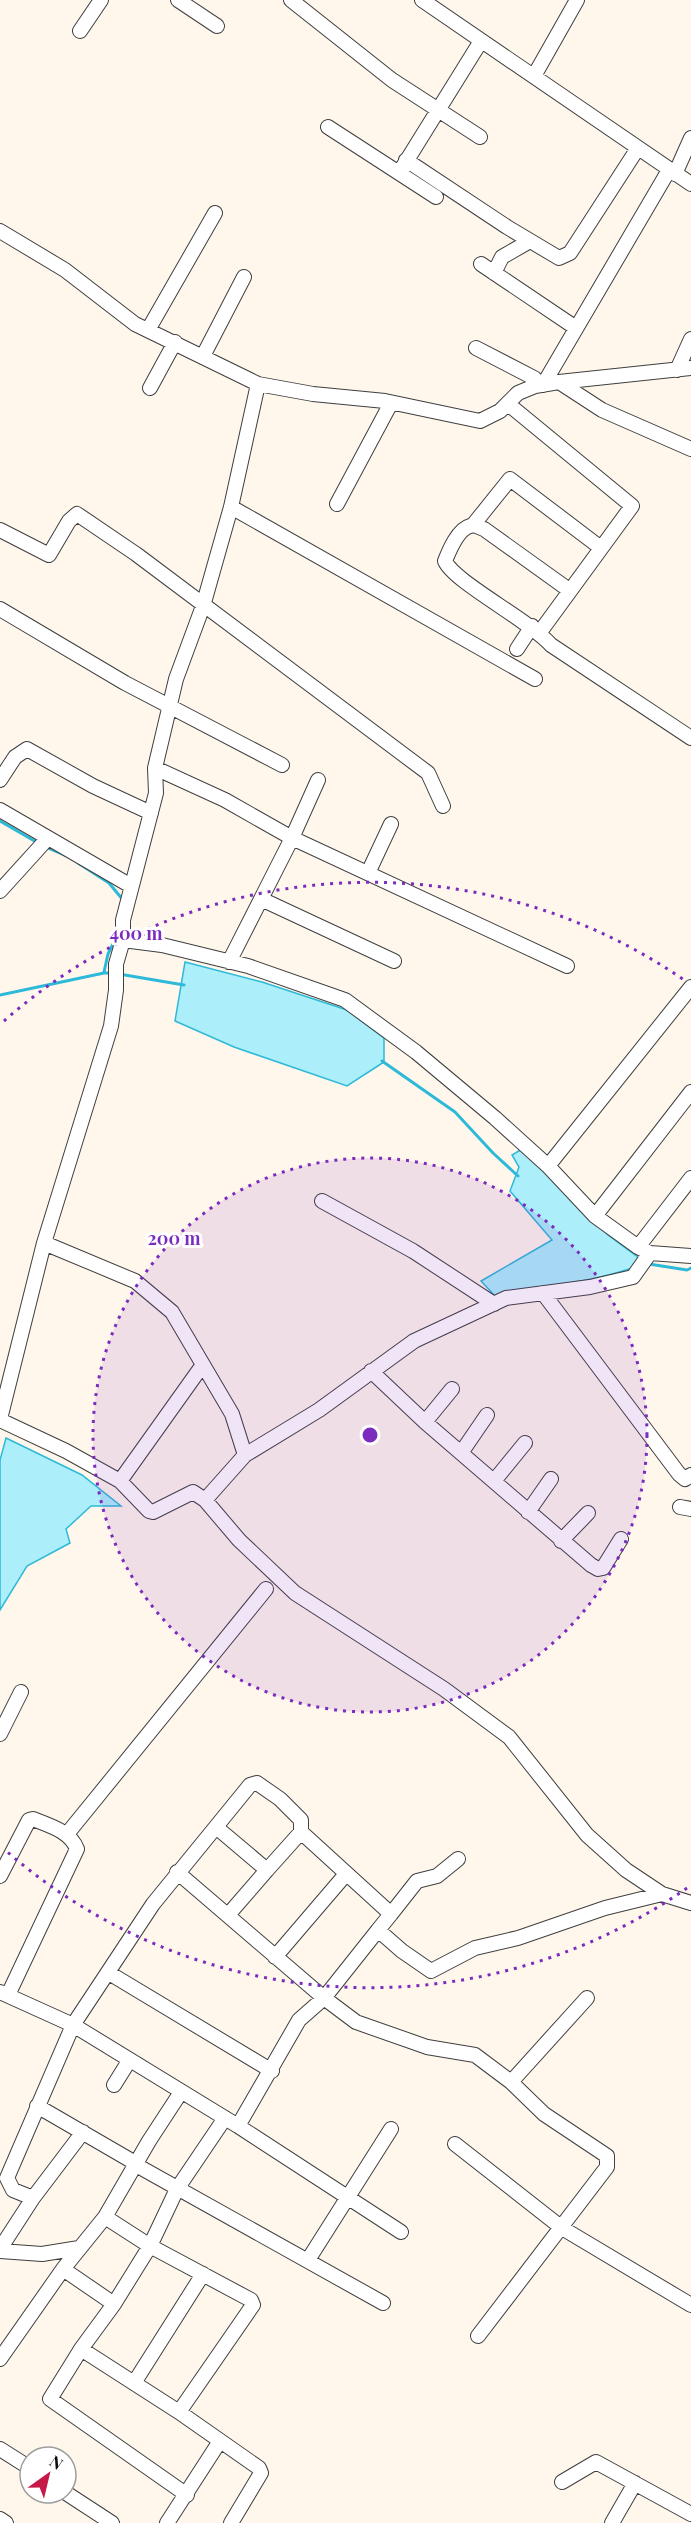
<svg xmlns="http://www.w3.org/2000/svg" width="691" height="2523" font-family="'Playfair Display',serif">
<rect width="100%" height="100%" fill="#fff7ec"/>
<!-- water -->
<path fill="#aceffb" stroke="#2db9d8" stroke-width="1.5" d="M185 962 262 982 347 1010 384 1038V1062L347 1086 234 1047 175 1021Z
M522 1149 608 1235 639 1258 635 1267C590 1283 542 1286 495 1296L481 1281 552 1240 510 1191 519 1167 512 1155Z
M6 1438 82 1475 121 1506H91L66 1529 70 1543 27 1566 0 1610V1460Z"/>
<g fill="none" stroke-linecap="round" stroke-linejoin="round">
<!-- stream -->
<path stroke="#2db9d8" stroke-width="3" d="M0 821 38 843
M46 847 65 855
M78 863 109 883 123 900
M104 972 108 954 117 936
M119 974 184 985
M0 995 104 973H113
M382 1061 455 1112 493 1153 518 1176
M649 1264 687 1270 691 1268"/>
<!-- minor casing -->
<g stroke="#3f3f3f" stroke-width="16">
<path id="minor" d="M178 0 217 26
M291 0 392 80 480 137
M422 0 691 184
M80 31 101 0
M534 76 577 0
M328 127 399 173 481 41
M406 160 507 227 559 258 570 253 638 148
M399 173 436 197
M675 174 691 138
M0 231 65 270 135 324 258 384
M481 264 576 328
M494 273 502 257 530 241
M148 330 215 213
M476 348 534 378 541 385
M203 356 244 277
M677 370 691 339
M559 382 602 410 691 449
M543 385 669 170
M150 388 175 342
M508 404 632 506 540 632
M337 504 391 403
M231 507 535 679
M473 525 510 479 601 548
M0 530 49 555 69 521 77 514 136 554 428 773 443 806
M569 590 484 529C480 528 475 524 470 526 458 529 449 551 445 561 454 582 529 620 551 645L691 738
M0 609 125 683 282 765
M517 649 532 626
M155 768 225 800 292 838 318 780
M0 780 15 757 27 749 93 786 151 813
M0 810 131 886
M368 873 391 824
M0 891 48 838
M261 899 394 961
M123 940 162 945 248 966 345 1000 416 1052 495 1118 548 1166 595 1216 638 1247 650 1253 691 1256
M229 962 292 838 567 966
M548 1166 691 987
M322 1201 413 1251 494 1304
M595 1216 691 1092
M44 1243 135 1281 172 1312 232 1414 245 1455 205 1500 239 1540 295 1593 444 1689 509 1737 587 1835 626 1870 662 1894 691 1903
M638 1247 691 1178
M543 1293 679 1474 685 1479 691 1475
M371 1371 425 1422 591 1565 598 1569 603 1568 621 1539
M0 1419 44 1243 111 1026 116 990V964L123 940V920L156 793 155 768 176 679 203 606 231 507 258 384 313 394 385 401 480 421 500 411 518 393 535 386 559 382 691 368
M0 1420 66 1451 120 1481 149 1511 153 1512 193 1492 205 1500
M425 1422 452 1389
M461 1453 487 1415
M245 1455 319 1410 414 1341 506 1298 590 1287 633 1277 650 1253
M120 1481 202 1366
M494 1481 525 1443
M680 1507 691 1509
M528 1512 551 1479
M561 1541 588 1513
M0 1734 21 1692
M216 1827 267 1870 301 1832
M67 1834 266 1589
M177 1872 324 1998 356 2022 427 2047 475 2055 511 2082 544 2114 607 2156V2167L478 2336
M0 1876 29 1820 33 1819C50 1826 70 1831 77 1849L8 1995
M391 1914 417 1881 437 1876 458 1859
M228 1915 267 1870
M275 1957 346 1874
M109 1973 272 2071
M0 1992 73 2025 238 2126 299 2020 324 1998 378 1930 402 1951 431 1971 475 1948 518 1938 605 1908 662 1894
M511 2082 587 1998
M114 2085 129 2061
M37 2106 137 2164
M238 2126 401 2232
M455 2144 562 2228 691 2305
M136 2165 383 2303
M33 2198 13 2190 7 2178 73 2025 153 1904 250 1785 257 1783 280 1799 301 1820V1832L391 1914 378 1930
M105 2217 150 2246 251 2300 253 2305 179 2412
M0 2249 33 2198 83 2132
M0 2251 42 2254 79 2248
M308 2260 391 2129
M63 2269 114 2304
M81 2349 179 2412 259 2468 261 2473 231 2523
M0 2359 63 2269 105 2217 149 2141 181 2092
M134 2383 203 2274
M0 2449 30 2468
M562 2482 596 2462 691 2514
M66 2493 112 2523
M187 2495 50 2399 81 2349 114 2304 150 2246 177 2189 225 2118
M0 2519 6 2523
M167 2523 220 2441
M612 2523 635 2483"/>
</g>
<!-- minor -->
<use href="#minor" stroke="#fff" stroke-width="14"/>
</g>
<!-- distance rings -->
<circle cx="370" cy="1435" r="277" fill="#7b2cbf" fill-opacity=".12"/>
<g fill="none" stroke="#7b2cbf" stroke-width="3" stroke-dasharray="3 6">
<circle cx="370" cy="1435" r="277"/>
<path d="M687 1888A553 553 0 0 1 4 1849M4 1021A553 553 0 0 1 687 982"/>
</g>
<circle cx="370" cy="1435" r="9" fill="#7b2cbf" stroke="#fff" stroke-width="3"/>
<g font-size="18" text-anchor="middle" font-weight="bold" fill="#7b2cbf" stroke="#fff" stroke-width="6" stroke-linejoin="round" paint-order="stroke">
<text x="136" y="940">400 m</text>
<text x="174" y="1245">200 m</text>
</g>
<!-- north arrow -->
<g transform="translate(48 2475) rotate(34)"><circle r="28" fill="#ffffff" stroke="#9e9e9e" stroke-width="1.5"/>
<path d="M0-4.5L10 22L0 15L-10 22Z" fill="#c71948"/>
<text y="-9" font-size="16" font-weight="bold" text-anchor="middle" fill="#0c0c0c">N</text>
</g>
</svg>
